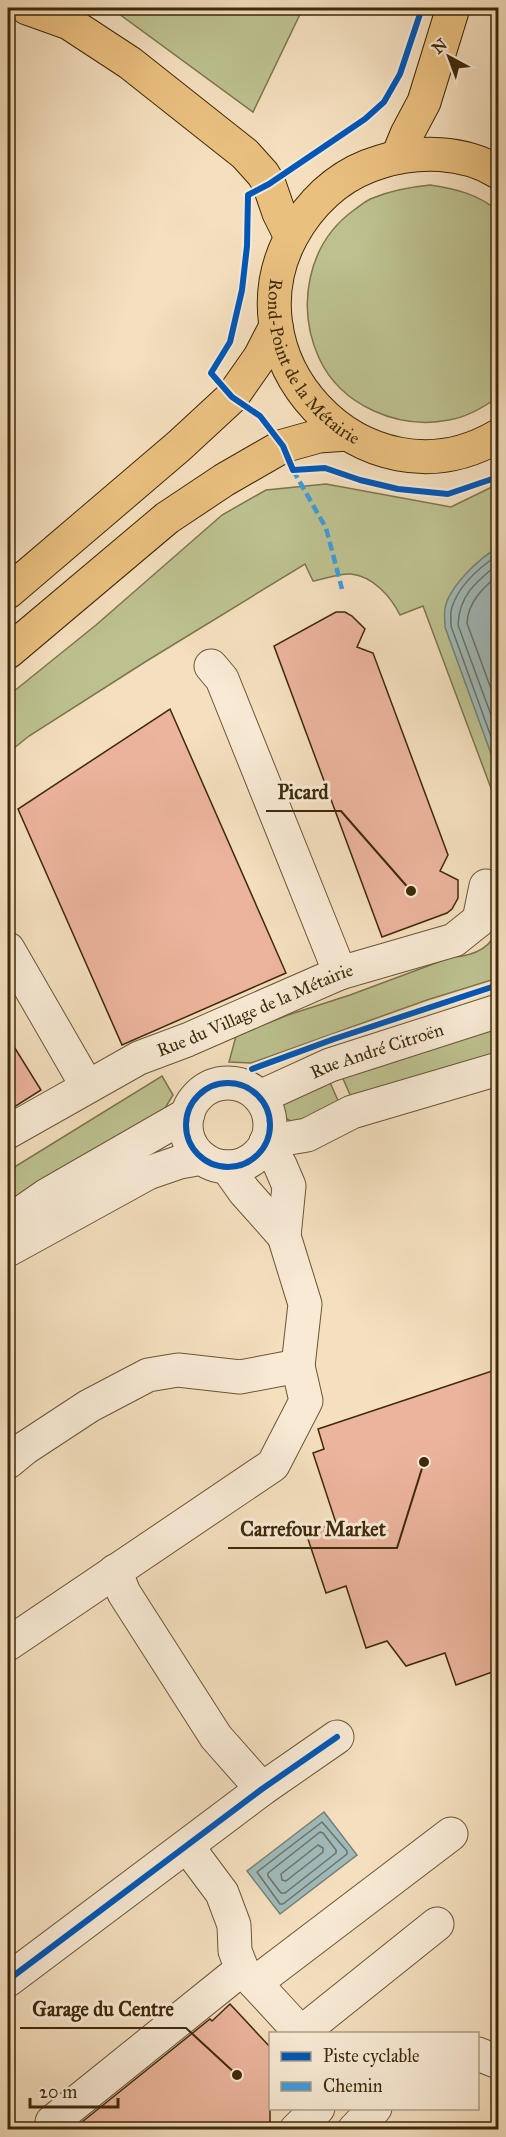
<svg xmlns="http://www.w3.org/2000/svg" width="506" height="2137" font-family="'IM FELL Great Primer',serif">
<rect width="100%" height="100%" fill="#f4dfbe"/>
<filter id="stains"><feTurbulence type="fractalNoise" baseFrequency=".00333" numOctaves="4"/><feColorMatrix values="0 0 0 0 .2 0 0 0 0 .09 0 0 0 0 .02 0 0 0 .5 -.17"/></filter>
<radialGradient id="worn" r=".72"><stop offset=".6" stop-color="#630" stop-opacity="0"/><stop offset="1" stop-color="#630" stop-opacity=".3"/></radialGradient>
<!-- green -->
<path fill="#bdc190" stroke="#7d754c" stroke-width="1.5" d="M111 8H303L253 112Z
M430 185C456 189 478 194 498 211V397C484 407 468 417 449 420 399 430 341 406 319 358 296 307 307 244 354 210 360 206 366 200 373 198 392 190 410 187 430 185Z
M326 484 451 507 498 484V807L423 606 400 615C391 597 373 576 351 574 340 573 324 579 313 581L305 564 145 662 29 736 8 753V696L96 625 222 515 266 490Z
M498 927V978L427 1000 251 1063 229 1062 236 1036 288 1015 350 995 452 957C473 956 492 948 498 927Z
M498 1023V1060L352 1099 340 1072Z
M162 1076 173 1095 159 1118 8 1210V1171Z
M328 1078 340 1105C325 1114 279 1139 282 1102Z"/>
<!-- water -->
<path fill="#9fbaba" stroke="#788073" stroke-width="1.5" d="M498 548V773L445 627C445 621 444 614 445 608 449 587 480 557 498 548Z
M324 1812 357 1855 280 1914 247 1871Z"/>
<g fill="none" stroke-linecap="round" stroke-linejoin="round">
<!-- shore -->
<path stroke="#6e7262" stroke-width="1.5" d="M498 555C480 567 459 585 452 607 450 613 451 620 451 626L498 756
M498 564C477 581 459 595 458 625L498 734
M498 575C483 588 468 602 467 623L498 708
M322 1822 347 1851V1854L283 1904H280L257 1872Z
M320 1832 323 1833 336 1850V1853L285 1893H281L268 1876V1873Z
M318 1845 323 1848V1852L286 1881 282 1880 281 1874Z"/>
</g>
<!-- building -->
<path fill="#ecb49c" stroke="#3d2909" stroke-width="1.5" d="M336 612H345L352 616 365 629 357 647 373 653 448 855 440 871 458 880V898L452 909 447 913 382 937 274 646Z
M170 709 286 973 122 1045 18 809Z
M8 1037 41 1090 8 1111Z
M498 1369V1670L456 1685 445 1653 406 1666 387 1641 366 1648 346 1586 326 1593 306 1533 336 1523 313 1453 324 1449 318 1429Z
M230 2004 270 2047V2130H77V2126L210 2019 212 2021Z"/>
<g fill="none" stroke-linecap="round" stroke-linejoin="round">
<!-- minor casing -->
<g stroke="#6b5636" stroke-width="35">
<g id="minor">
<path d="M211 666 222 679 340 973"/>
<path d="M8 949 87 1086"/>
<circle cx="228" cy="1125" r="42"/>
<path id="s1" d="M260 1097 330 1065 498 1011"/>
<path id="s2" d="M8 1132 139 1058 187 1040 340 973 454 940 479 920 486 886"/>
<path d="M266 1142 307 1135 352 1112 498 1069"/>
<path d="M266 1142 280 1165 289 1186 284 1236 305 1304 298 1366"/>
<path d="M227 1167 244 1191 284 1236"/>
<path d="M8 1222 47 1195 188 1114"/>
<path d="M8 1250 148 1173 180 1162 202 1158"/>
<path d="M8 1462 25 1448 89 1406 148 1375 178 1370 240 1377 298 1366 306 1401 273 1465 8 1644"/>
<path d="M115 1571 124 1593 216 1737 262 1789"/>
<path d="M187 1846 222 1893 234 1925 235 1951 242 1969 302 2034"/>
<path d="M8 1980 262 1789 337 1737"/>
<path d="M255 1983 451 1834"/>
<path d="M301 2033 437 1924"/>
<path d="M478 2054 498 2062"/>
<path d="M59 2130 52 2122 242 1969"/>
<path d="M296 2130 318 2108"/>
<path d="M354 2130 375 2108"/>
</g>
</g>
<!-- major casing -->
<g stroke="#3d2909" stroke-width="35">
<g id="major">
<path d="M27 8 69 23 130 63 245 154 263 174 269 184 279 213 291 237"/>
<path d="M398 156 407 134 424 102 453 8"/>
<path id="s3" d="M498 172C464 151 418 150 380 162 346 172 319 194 299 224 214 354 365 514 498 436"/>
<path d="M8 592 179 446 232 397 260 357 276 326"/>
<path d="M8 652 167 518 224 480 283 446 319 436 347 434"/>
</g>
</g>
<!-- minor -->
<use href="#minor" stroke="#f8ead5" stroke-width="33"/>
<!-- major -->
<use href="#major" stroke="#eac07f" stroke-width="33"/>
<!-- quiet -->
<path stroke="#3f9cdd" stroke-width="4.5" stroke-dasharray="9 4.5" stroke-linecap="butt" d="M293 470 326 528 342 589"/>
<!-- cycleway casing -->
<g stroke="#f8ead5" stroke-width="10">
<path id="cycleway" d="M422 8 400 74 384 102 365 119 269 184 248 195 247 246 242 290 230 342 211 373 232 397 260 416 283 446 293 470 325 468 360 480 398 489 448 494 498 477
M252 1069 334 1039 498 985
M186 1125a42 42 0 1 1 84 0a42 42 0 1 1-84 0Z
M8 1980 262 1789 337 1737"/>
</g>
<!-- cycleway -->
<use href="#cycleway" stroke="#0057b8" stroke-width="6"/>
</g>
<g text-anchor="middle" stroke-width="6" stroke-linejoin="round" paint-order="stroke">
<!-- street labels -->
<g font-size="18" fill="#3d2909" stroke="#f8ead5">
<text dy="6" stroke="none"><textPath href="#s3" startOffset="382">Rond-Point de la Métairie</textPath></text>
<text dy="6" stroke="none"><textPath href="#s2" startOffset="276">Rue du Village de la Métairie</textPath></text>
<text dy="6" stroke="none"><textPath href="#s1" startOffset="126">Rue André Citroën</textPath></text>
</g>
</g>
<!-- callouts -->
<path fill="none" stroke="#3d2909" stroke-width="2" d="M411 891L341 811H266M424 1462L397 1548H228M237 2075L186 2028H20"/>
<g fill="#3d2909" stroke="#f8ead5" stroke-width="2">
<circle cx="411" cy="891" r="6"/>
<circle cx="424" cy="1462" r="6"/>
<circle cx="237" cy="2075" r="6"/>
</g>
<g font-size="20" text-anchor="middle" font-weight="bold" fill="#3d2909" stroke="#f8ead5" stroke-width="6" stroke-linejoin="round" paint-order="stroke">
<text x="303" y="799">Picard</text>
<text x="313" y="1536">Carrefour Market</text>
<text x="103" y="2016">Garage du Centre</text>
</g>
<!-- margin -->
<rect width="506" height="2137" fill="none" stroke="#f4dfbe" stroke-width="30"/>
<rect x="9" y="9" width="488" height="2119" fill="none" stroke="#3d2909" stroke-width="3"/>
<rect x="15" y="15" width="476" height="2107" fill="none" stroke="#3d2909" stroke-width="1.5"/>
<!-- legend -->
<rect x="269" y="2032" width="210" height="78" fill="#f8ead5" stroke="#ad9d83" stroke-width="1.5"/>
<rect x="281" y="2052" width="30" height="9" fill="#0057b8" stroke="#ad9d83" stroke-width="1.5"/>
<text x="323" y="2062" font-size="18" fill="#3d2909">Piste cyclable</text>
<rect x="281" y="2082" width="30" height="9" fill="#3f9cdd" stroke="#ad9d83" stroke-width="1.5"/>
<text x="323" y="2092" font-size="18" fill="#3d2909">Chemin</text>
<!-- north arrow -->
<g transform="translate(449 57) rotate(319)" stroke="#f8ead5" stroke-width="4.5" paint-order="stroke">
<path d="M0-4.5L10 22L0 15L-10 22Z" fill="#3d2909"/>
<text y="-9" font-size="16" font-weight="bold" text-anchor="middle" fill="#3d2909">N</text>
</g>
<!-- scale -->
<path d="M30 2098v9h88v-9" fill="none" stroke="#3d2909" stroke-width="3"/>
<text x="39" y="2098" font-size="18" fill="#3d2909" stroke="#f8ead5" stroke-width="4.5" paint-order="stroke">20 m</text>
<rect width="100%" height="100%" filter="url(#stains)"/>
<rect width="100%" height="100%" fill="url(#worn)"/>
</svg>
